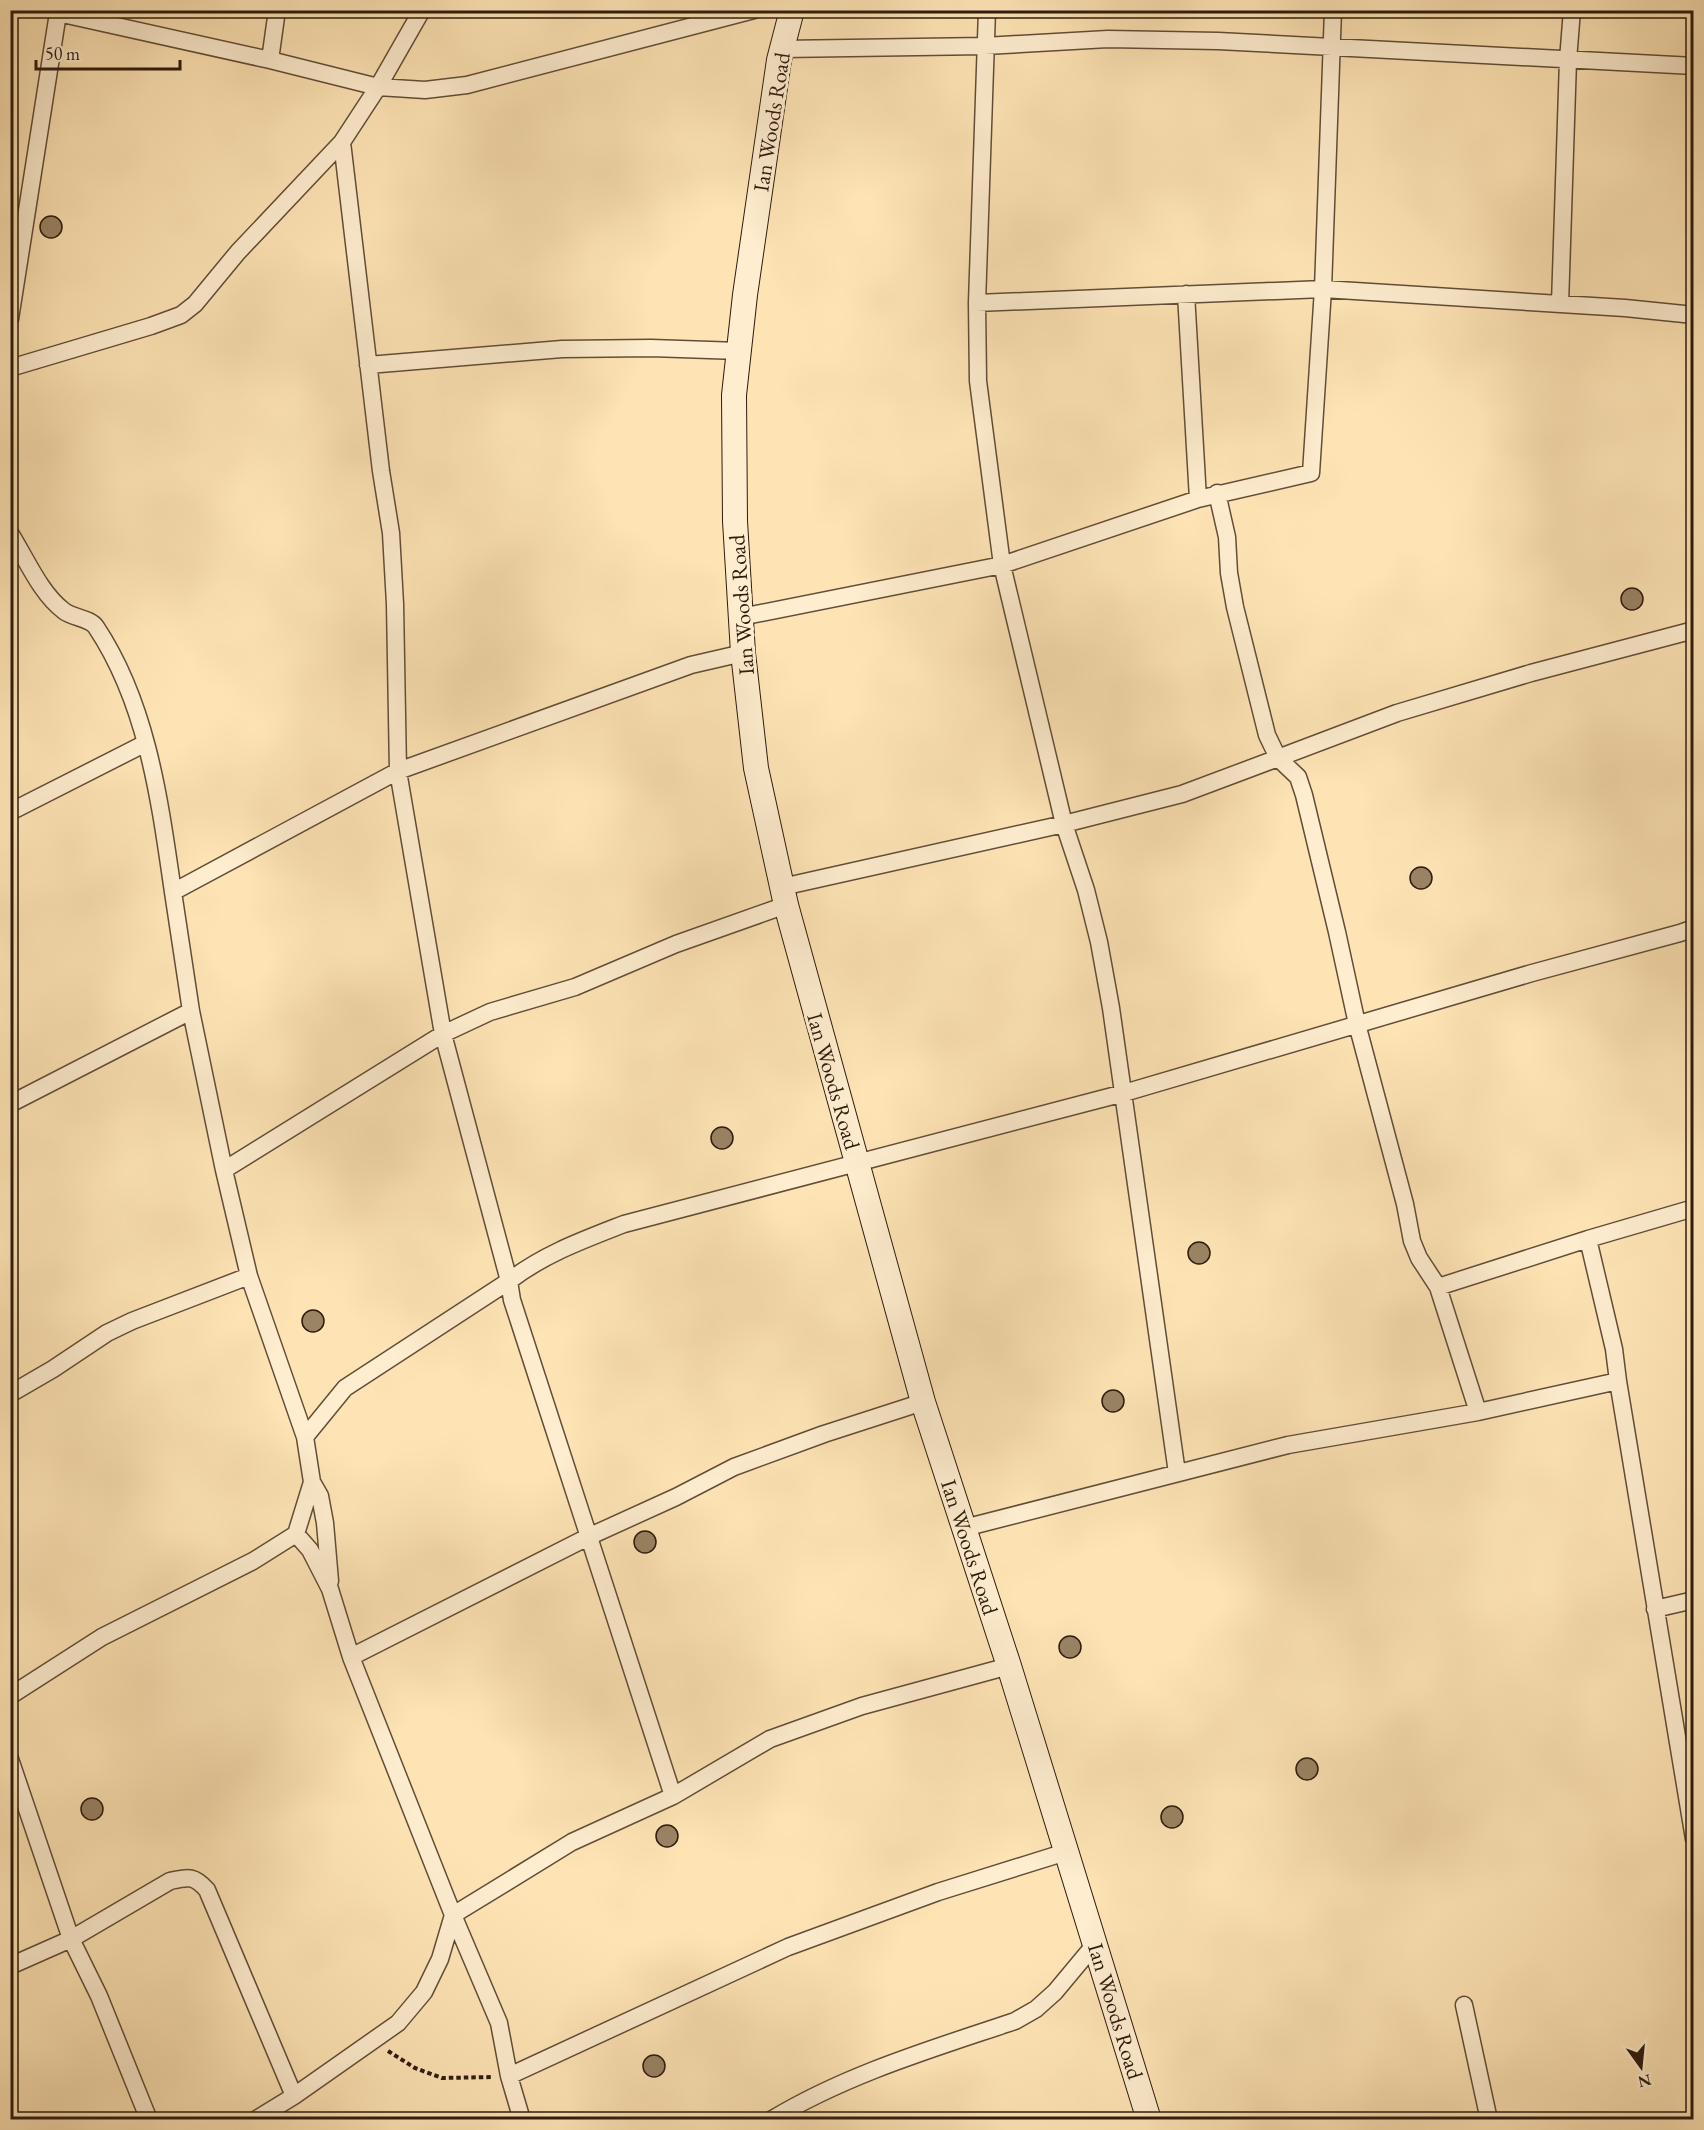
<svg xmlns="http://www.w3.org/2000/svg" width="1704" height="2130" font-family="'EB Garamond',serif">
<rect width="100%" height="100%" fill="#fee4b5"/>
<filter id="stains"><feTurbulence type="fractalNoise" baseFrequency=".00333" numOctaves="4"/><feColorMatrix values="0 0 0 0 .2 0 0 0 0 .09 0 0 0 0 .02 0 0 0 .5 -.17"/></filter>
<radialGradient id="worn" r=".72"><stop offset=".6" stop-color="#630" stop-opacity="0"/><stop offset="1" stop-color="#630" stop-opacity=".3"/></radialGradient>
<!-- building -->
<path fill="#9a8465" stroke="#2e1b0e" stroke-width="1.5" d="M40 227a11 11 0 1 1 22 0a11 11 0 1 1-22 0Z
M1621 599a11 11 0 1 1 22 0a11 11 0 1 1-22 0Z
M1410 878a11 11 0 1 1 22 0a11 11 0 1 1-22 0Z
M711 1138a11 11 0 1 1 22 0a11 11 0 1 1-22 0Z
M1188 1253a11 11 0 1 1 22 0a11 11 0 1 1-22 0Z
M302 1321a11 11 0 1 1 22 0a11 11 0 1 1-22 0Z
M1102 1401a11 11 0 1 1 22 0a11 11 0 1 1-22 0Z
M634 1542a11 11 0 1 1 22 0a11 11 0 1 1-22 0Z
M1059 1647a11 11 0 1 1 22 0a11 11 0 1 1-22 0Z
M1296 1769a11 11 0 1 1 22 0a11 11 0 1 1-22 0Z
M81 1809a11 11 0 1 1 22 0a11 11 0 1 1-22 0Z
M1161 1817a11 11 0 1 1 22 0a11 11 0 1 1-22 0Z
M656 1836a11 11 0 1 1 22 0a11 11 0 1 1-22 0Z
M643 2066a11 11 0 1 1 22 0a11 11 0 1 1-22 0Z"/>
<g fill="none" stroke-linecap="round" stroke-linejoin="round">
<!-- street casing -->
<g stroke="#624d38" stroke-width="19">
<path id="street" d="M987 10 977 303 978 381 1002 565 1064 824 1086 890 1099 942 1111 1008 1177 1473
M782 49 985 46 1108 39 1218 41 1694 66
M270 60 277 10
M1186 294 1198 499
M977 303 1323 289 1333 10
M1560 304 1568 60 1572 10
M10 319 58 13 270 60 378 87 425 90 467 85 754 10
M368 365 562 349 651 348 739 351
M10 368 151 326 181 315 195 304 238 252 342 142
M1217 493 1227 537 1229 573 1235 607 1267 735 1278 758 1397 713 1531 673 1694 630
M10 533C26 558 40 593 64 611 73 618 90 618 96 627 148 705 160 803 173 892
M741 617 1002 565 1198 499 1311 473 1323 289 1625 308 1694 315
M10 812 146 743
M782 887 1064 824 1182 794 1278 758 1298 777 1304 795 1337 932 1357 1024 1405 1204 1412 1241 1419 1258 1438 1287
M10 1104 191 1011
M224 1170 191 1011 173 892 398 771 691 665 743 653
M249 1276 305 1437 312 1482 320 1496 325 1523 330 1581
M1618 1381 1694 1839
M10 1394 53 1369 107 1333 132 1321 249 1276 224 1170 443 1034 490 1012 575 987 676 944 786 905
M1478 1412 1438 1287 1588 1239
M305 1437 345 1388 509 1281 443 1034 398 771 395 604 391 533 381 471 342 142 378 87 422 10
M964 1528 1288 1445 1478 1412 1618 1381 1614 1349 1588 1239 1694 1208
M296 1534 312 1482
M1655 1609 1694 1600
M351 1657 588 1537 676 1497 734 1467 824 1434 923 1402
M10 1696 102 1637 253 1561 296 1534 310 1550 330 1589 351 1657 453 1915 499 2023 509 2076 522 2120
M10 1759 71 1939 99 1996 149 2120
M673 1796 512 1300 509 1281C544 1254 583 1240 624 1224L1124 1093 1532 973 1680 933 1694 928
M10 1966 71 1939 170 1881C188 1877 194 1875 207 1890L294 2096
M1464 2005 1489 2120
M509 2076 788 1947 938 1892 1066 1852
M255 2120 294 2096 398 2023 424 1992 440 1959 453 1915 572 1842 673 1796 770 1739 862 1706 1009 1666
M771 2120C847 2074 932 2049 1015 2021L1036 2009 1055 1992 1095 1944"/>
</g>
<!-- secondary casing -->
<g stroke="#2e1b0e" stroke-width="26">
<path id="secondary" d="M792 10 779 60 745 295 734 395 735 521 743 653 756 768 786 905 923 1402 1009 1666 1149 2120"/>
</g>
<!-- path -->
<path stroke="#2e1b0e" stroke-width="4" stroke-dasharray="4.5 3" stroke-linecap="butt" d="M388 2051 415 2068 442 2078 493 2077"/>
<!-- street -->
<use href="#street" stroke="#feedcf" stroke-width="16"/>
<!-- secondary -->
<use href="#secondary" stroke="#feedcf" stroke-width="24"/>
</g>
<g text-anchor="middle" stroke-width="6" stroke-linejoin="round" paint-order="stroke">
<!-- street labels -->
<g font-size="22" fill="#2e1b0e" stroke="#feedcf">
<text transform="translate(771 122) rotate(-81)" y="8">Ian Woods Road</text>
<text transform="translate(741 605) rotate(-94)" y="8">Ian Woods Road</text>
<text transform="translate(834 1081) rotate(74)" y="8">Ian Woods Road</text>
<text transform="translate(970 1547) rotate(72)" y="8">Ian Woods Road</text>
<text transform="translate(1116 2011) rotate(73)" y="8">Ian Woods Road</text>
</g>
</g>
<!-- margin -->
<rect width="1704" height="2130" fill="none" stroke="#fee4b5" stroke-width="36"/>
<rect x="12" y="12" width="1680" height="2106" fill="none" stroke="#2e1b0e" stroke-width="3"/>
<rect x="18" y="18" width="1668" height="2094" fill="none" stroke="#2e1b0e" stroke-width="1.5"/>
<!-- north arrow -->
<g transform="translate(1641 2067) rotate(165)" stroke="#feedcf" stroke-width="4.5" paint-order="stroke">
<path d="M0-4.5L10 22L0 15L-10 22Z" fill="#2e1b0e"/>
<text y="-9" font-size="16" font-weight="bold" text-anchor="middle" fill="#2e1b0e">N</text>
</g>
<!-- scale -->
<path d="M36 60v9h144v-9" fill="none" stroke="#2e1b0e" stroke-width="3"/>
<text x="45" y="60" font-size="18" fill="#2e1b0e" stroke="#feedcf" stroke-width="4.5" paint-order="stroke">50 m</text>
<rect width="100%" height="100%" filter="url(#stains)"/>
<rect width="100%" height="100%" fill="url(#worn)"/>
</svg>
